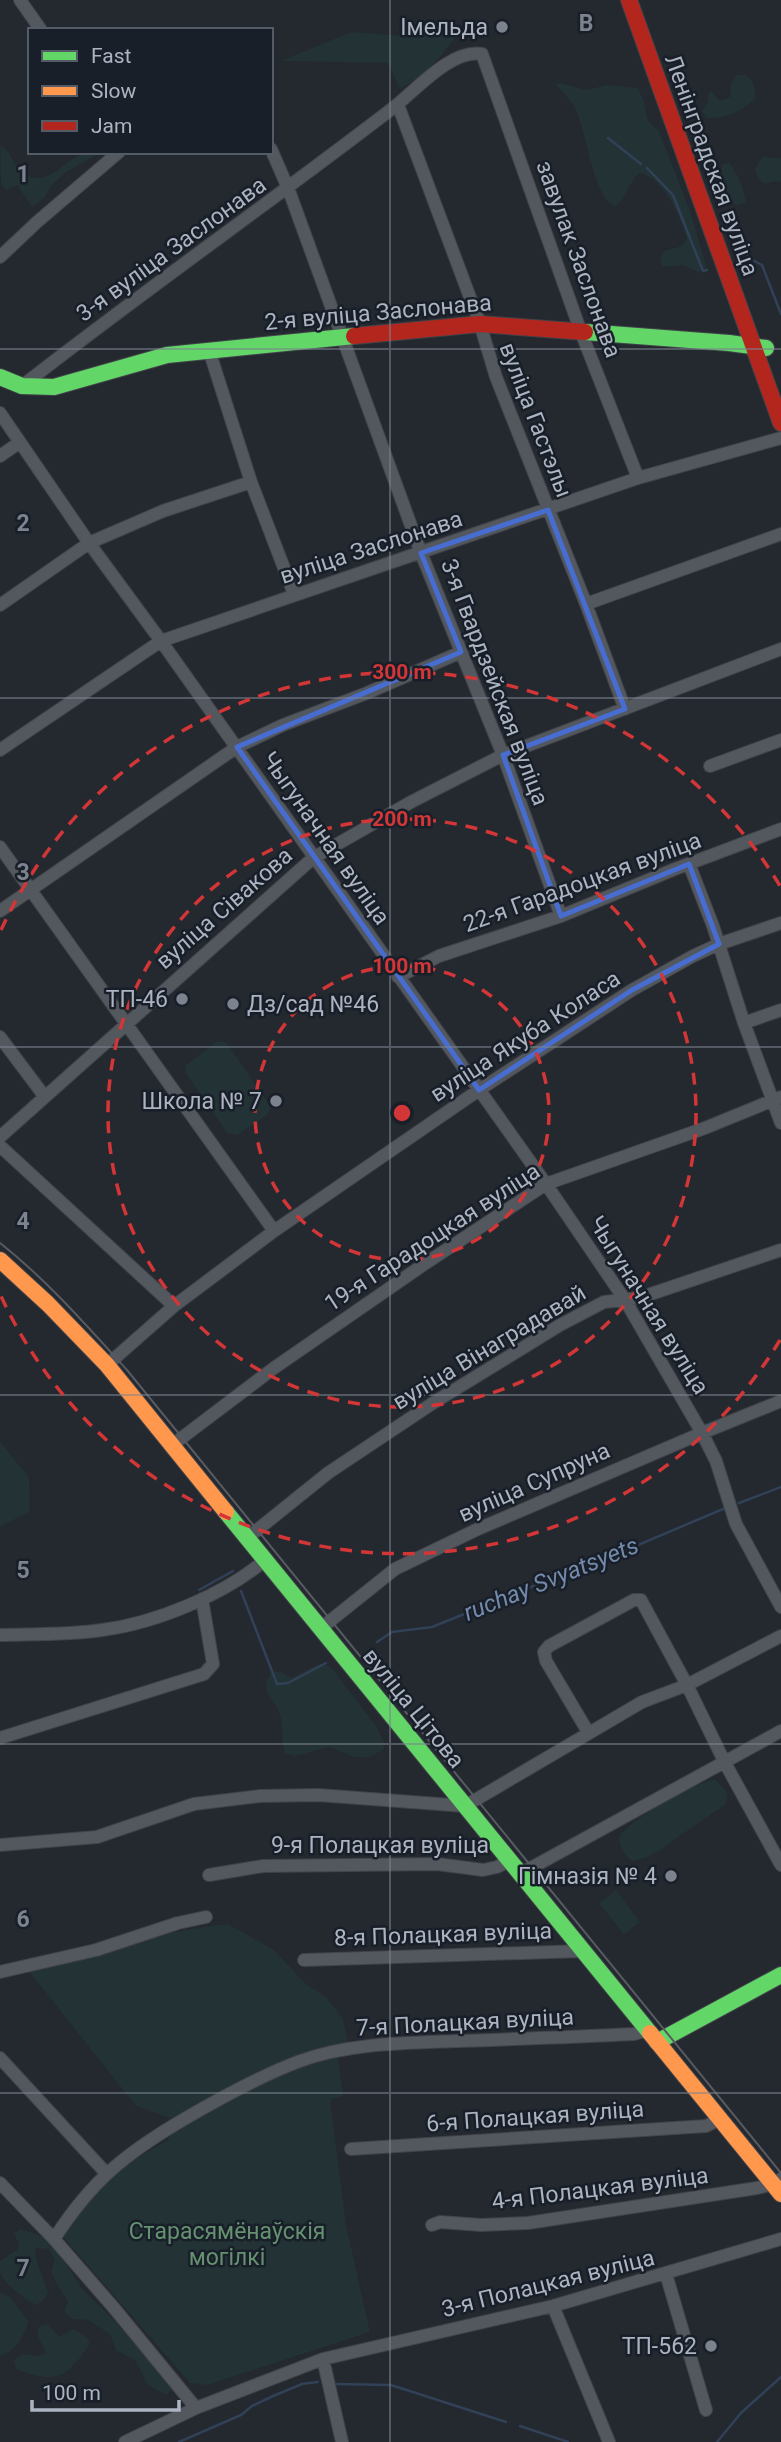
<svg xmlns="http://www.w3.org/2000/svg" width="781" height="2442" font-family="Roboto,sans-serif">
<rect width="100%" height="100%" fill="#24282f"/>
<!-- green -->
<path fill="#223235" d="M450 19 462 28C445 52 427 75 400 89L388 63 281 61 351 32 406 36 428 30Z
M737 75H746L753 82 756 97C747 110 722 120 706 118L702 111 708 102V94L711 91 719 100H724L731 96 730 85Z
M555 84H564L586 90 607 85 638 88 643 99 648 121 659 131 690 211 706 265 705 269 698 272 684 265 662 267 660 259 664 251 682 246 687 239C680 217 664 177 639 173 628 183 627 199 615 207 590 193 588 128 573 105 569 98 561 91 555 84Z
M0 145C15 153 14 175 35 178 56 180 70 152 94 152V156L66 172 50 187 45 197 32 207 17 185 6 191 1 184Z
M762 157 781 158V182L776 181 765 184 758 179 755 169Z
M729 163C739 174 743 187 746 202L736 206C728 196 718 178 722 165Z
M217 1041 226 1042 271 1107 267 1115 237 1135 227 1133 185 1072 186 1065Z
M0 1442 29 1477 30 1511 0 1527Z
M318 1664 327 1665 334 1671 377 1727 385 1745 383 1750 370 1757H355L330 1747 294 1756 285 1753C280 1739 285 1725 278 1710 274 1701 266 1696 266 1686 266 1679 269 1676 274 1671L281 1672 291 1678Z
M715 1779 728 1794 725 1805 649 1857 632 1861C623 1853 620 1849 619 1837 633 1817 690 1785 715 1779Z
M616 1890 640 1922 624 1935 599 1903Z
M228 1924 274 1950 306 1984 326 1997 343 2019 349 2047 337 2049 343 2096 330 2099 346 2225 370 2332 207 2385 190 2383 65 2239 63 2234 115 2171 168 2140 173 2119 136 2106 28 1970C95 1951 160 1931 228 1924Z
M20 2229 41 2236 56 2247 82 2289 112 2318 173 2389 166 2395 148 2385 136 2361 116 2350 110 2334 88 2320 72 2319 64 2312 68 2301 57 2285 51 2271 55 2260 49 2249 35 2248C35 2263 44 2278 48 2293L44 2300 36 2305C28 2303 3 2282 0 2273 0 2269 0 2265 0 2261L17 2250 19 2242 13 2234Z
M0 2292 10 2297 29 2322C22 2338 17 2350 0 2356Z
M48 2324 59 2337 74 2329 87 2338 90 2344C66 2378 57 2385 16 2369L14 2360 23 2354 39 2356 46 2353 37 2335 39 2326Z"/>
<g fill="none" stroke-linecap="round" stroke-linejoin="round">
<!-- stream -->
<path stroke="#314157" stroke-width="2.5" d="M608 138 641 164
M647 168 673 195 703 271 707 270
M747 255 749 258 762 265 781 314
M739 1503 781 1487
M199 1590 233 1571
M241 1591 277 1684 288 1683 326 1663
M377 1642 392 1632 432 1627 561 1575 569 1570 605 1559 723 1509
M337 2384 391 2385 506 2422
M520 2426 568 2442
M179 2442 241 2415 252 2406 273 2396 302 2384 318 2382
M717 2442 741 2413 781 2377"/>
<!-- street casing -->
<g stroke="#404349" stroke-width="14">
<path id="street" d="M20 0 41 30
M398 105 480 324 496 377 586 604 625 709
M271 149 288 188 421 553 503 755 561 916
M0 257 37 222 119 152
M209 350 251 482 294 594
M22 386C142 292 268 204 389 111 414 93 449 49 482 54L581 332 638 478
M0 413 89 543 161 641 546 1184 625 1300 702 1433 716 1461 736 1524 781 1607
M0 456 20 442
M586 604 781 534
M0 605 89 543 163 511 251 482
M0 750 161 641 638 478 781 438
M710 766 781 740
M0 847 274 1231
M689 864 713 926 744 1023 781 1123
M0 911 237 747 283 725 367 693 461 652
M398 977 439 956 561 916 675 869 781 829
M744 1023 781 1010
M0 1037 45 1097
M0 1137 313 858 411 802 503 755 781 649
M0 1146 174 1306
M107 1365 174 1306 274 1231 479 1090 632 990 693 956 719 944 781 923
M171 1446 274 1368 423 1265 546 1184 705 1128 781 1097
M246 1539 328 1473 433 1403 560 1325 604 1302 639 1298 781 1250
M320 1629 395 1569 478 1529 702 1433 781 1401
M0 1635C34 1634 69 1635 102 1630 156 1623 223 1595 264 1561
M588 1732 546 1661 544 1652 549 1646 634 1600H641L687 1685 725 1763 781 1865
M0 1738 204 1674 213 1664 202 1599
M0 1845 97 1837 194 1804 260 1796 318 1795 465 1806 642 1702 687 1685 781 1636
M520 1874 781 1731
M209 1875 263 1866 437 1864 483 1870 497 1867 509 1861
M304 1960 582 1951
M0 1972 96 1950 178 1923 206 1917
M0 2058 106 2173
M351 2149 706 2126 720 2119
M0 2183 54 2239 114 2308 196 2408
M432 2225 440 2222 481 2225 528 2223 757 2188 773 2184 781 2179
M54 2239C92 2180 126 2153 186 2118 222 2097 260 2076 300 2061 349 2043 407 2043 458 2041 517 2039 576 2037 634 2034L648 2030
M666 2274 706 2410
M553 2306 609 2442
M323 2359 342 2442
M125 2442 196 2408 323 2359 553 2306 781 2239"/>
</g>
<!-- fast casing -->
<g stroke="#404349" stroke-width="18">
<path id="fast" d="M585 332 729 343 766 348
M0 377 22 386 54 387 167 355 354 336
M226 1512 650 2033
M657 2042 781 1975"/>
</g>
<!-- slow casing -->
<g stroke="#404349" stroke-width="18">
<path id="slow" d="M0 1260 48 1304 107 1365 226 1512
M650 2033 781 2194"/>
</g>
<!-- jam casing -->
<g stroke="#404349" stroke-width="18">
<path id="jam" d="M629 0 781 423
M354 336 480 324 585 332"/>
</g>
<!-- street -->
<use href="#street" stroke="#53575e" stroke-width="12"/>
<!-- fast -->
<use href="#fast" stroke="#63d668" stroke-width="16"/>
<!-- slow -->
<use href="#slow" stroke="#ff974d" stroke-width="16"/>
<!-- jam -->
<use href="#jam" stroke="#b3261e" stroke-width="16"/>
<!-- tram -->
<path stroke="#575a61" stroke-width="2" d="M0 1243C47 1280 87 1326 127 1370L781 2173"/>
</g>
<!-- marked area -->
<path fill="none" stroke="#486dd1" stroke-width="5" stroke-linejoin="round" d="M548 510 625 709 503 755 561 916 689 864 719 944 632 990 479 1090 237 747 461 652 421 553Z"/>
<!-- grid -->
<path fill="none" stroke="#7c838f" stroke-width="2" stroke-opacity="0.55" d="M390 0V2442M0 349H781M0 698H781M0 1047H781M0 1395H781M0 1744H781M0 2093H781"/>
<!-- distance rings -->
<g fill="none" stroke="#d23637" stroke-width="3.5" stroke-dasharray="12 9">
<circle cx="402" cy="1113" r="147"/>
<circle cx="402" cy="1113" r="294"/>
<path d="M780 1340A441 441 0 0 1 1 1296M1 930A441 441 0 0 1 780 886"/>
</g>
<!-- markers -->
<g fill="#7c838f" stroke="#181f29" stroke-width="2.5">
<circle cx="502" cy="27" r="7"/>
<circle cx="182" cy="999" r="7"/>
<circle cx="233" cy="1004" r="7"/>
<circle cx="276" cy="1101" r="7"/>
<circle cx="671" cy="1876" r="7"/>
<circle cx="711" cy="2346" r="7"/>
</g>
<g text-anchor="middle" stroke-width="5" stroke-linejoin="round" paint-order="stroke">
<!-- poi labels -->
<g font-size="23" fill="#acb4c2" stroke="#181f29" text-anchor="end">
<text x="488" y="35">Імельда</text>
<text x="168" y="1007">ТП-46</text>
<text x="247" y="1012" text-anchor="start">Дз/сад №46</text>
<text x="262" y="1109">Школа № 7</text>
<text x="657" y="1884">Гімназія № 4</text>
<text x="697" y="2354">ТП-562</text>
</g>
<!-- street labels -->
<g font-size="23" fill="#acb4c2" stroke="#181f29">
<text transform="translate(712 165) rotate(70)" y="8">Ленінградская вуліца</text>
<text transform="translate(171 249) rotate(-36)" y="8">3-я вуліца Заслонава</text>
<text transform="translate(579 259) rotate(70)" y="8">завулак Заслонава</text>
<text transform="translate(378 312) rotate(-5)" y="8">2-я вуліца Заслонава</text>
<text transform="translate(536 420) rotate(69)" y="8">вуліца Гастэлы</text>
<text transform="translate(371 547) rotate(-18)" y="8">вуліца Заслонава</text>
<text transform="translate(495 682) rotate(69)" y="8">3-я Гвардзейская вуліца</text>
<text transform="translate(326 838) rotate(55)" y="8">Чыгуначная вуліца</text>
<text transform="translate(582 882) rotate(-20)" y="8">22-я Гарадоцкая вуліца</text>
<text transform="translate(224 908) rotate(-41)" y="8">вуліца Сівакова</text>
<text transform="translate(525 1036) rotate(-33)" y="8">вуліца Якуба Коласа</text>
<text transform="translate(432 1237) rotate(-33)" y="8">19-я Гарадоцкая вуліца</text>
<text transform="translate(649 1305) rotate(58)" y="8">Чыгуначная вуліца</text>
<text transform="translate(489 1347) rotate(-31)" y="8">вуліца Вінаградавай</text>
<text transform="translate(534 1482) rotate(-24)" y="8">вуліца Супруна</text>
<text transform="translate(414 1708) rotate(51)" y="8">вуліца Цітова</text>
<text x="380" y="1853">9-я Полацкая вуліца</text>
<text transform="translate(443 1934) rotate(-2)" y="8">8-я Полацкая вуліца</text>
<text transform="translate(465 2022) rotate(-3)" y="8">7-я Полацкая вуліца</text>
<text transform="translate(535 2116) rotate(-4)" y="8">6-я Полацкая вуліца</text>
<text transform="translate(600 2188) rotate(-7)" y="8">4-я Полацкая вуліца</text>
<text transform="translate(548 2283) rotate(-14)" y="8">3-я Полацкая вуліца</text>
</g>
<!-- park labels -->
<g font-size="23" fill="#659170" stroke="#181f29">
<text x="227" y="2239">Старасямёнаўскія<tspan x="227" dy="26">могілкі</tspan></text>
</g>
<!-- water labels -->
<g font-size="24" font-style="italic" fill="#748aaa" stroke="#181f29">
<text transform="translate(551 1579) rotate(-22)" y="8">ruchay Svyatsyets</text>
</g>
</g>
<g font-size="23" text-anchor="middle" font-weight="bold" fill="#7c838f" stroke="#181f29" stroke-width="5" stroke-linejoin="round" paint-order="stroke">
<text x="586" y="31">B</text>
<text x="23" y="182">1</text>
<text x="23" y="531">2</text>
<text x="23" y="880">3</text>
<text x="23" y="1229">4</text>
<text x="23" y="1578">5</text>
<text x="23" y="1927">6</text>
<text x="23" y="2276">7</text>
</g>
<circle cx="402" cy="1113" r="10" fill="#d23637" stroke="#181f29" stroke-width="3.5"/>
<g font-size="21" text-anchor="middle" font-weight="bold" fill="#d23637" stroke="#181f29" stroke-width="5" stroke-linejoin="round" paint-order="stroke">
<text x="402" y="679">300 m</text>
<text x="402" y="826">200 m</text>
<text x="402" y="973">100 m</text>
</g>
<!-- legend -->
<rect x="28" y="28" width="245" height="126" fill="#181f29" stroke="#535b66" stroke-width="2"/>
<rect x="42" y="51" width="35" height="10" fill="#63d668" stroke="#535b66" stroke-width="2"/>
<text x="91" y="63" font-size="21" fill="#acb4c2">Fast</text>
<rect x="42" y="86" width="35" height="10" fill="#ff974d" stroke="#535b66" stroke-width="2"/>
<text x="91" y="98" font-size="21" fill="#acb4c2">Slow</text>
<rect x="42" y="121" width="35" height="10" fill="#b3261e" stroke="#535b66" stroke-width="2"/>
<text x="91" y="133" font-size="21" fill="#acb4c2">Jam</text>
<!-- scale -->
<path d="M32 2400v10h147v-10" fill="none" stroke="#acb4c2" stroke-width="3.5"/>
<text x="42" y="2400" font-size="21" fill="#acb4c2" stroke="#181f29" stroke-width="5" paint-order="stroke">100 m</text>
</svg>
